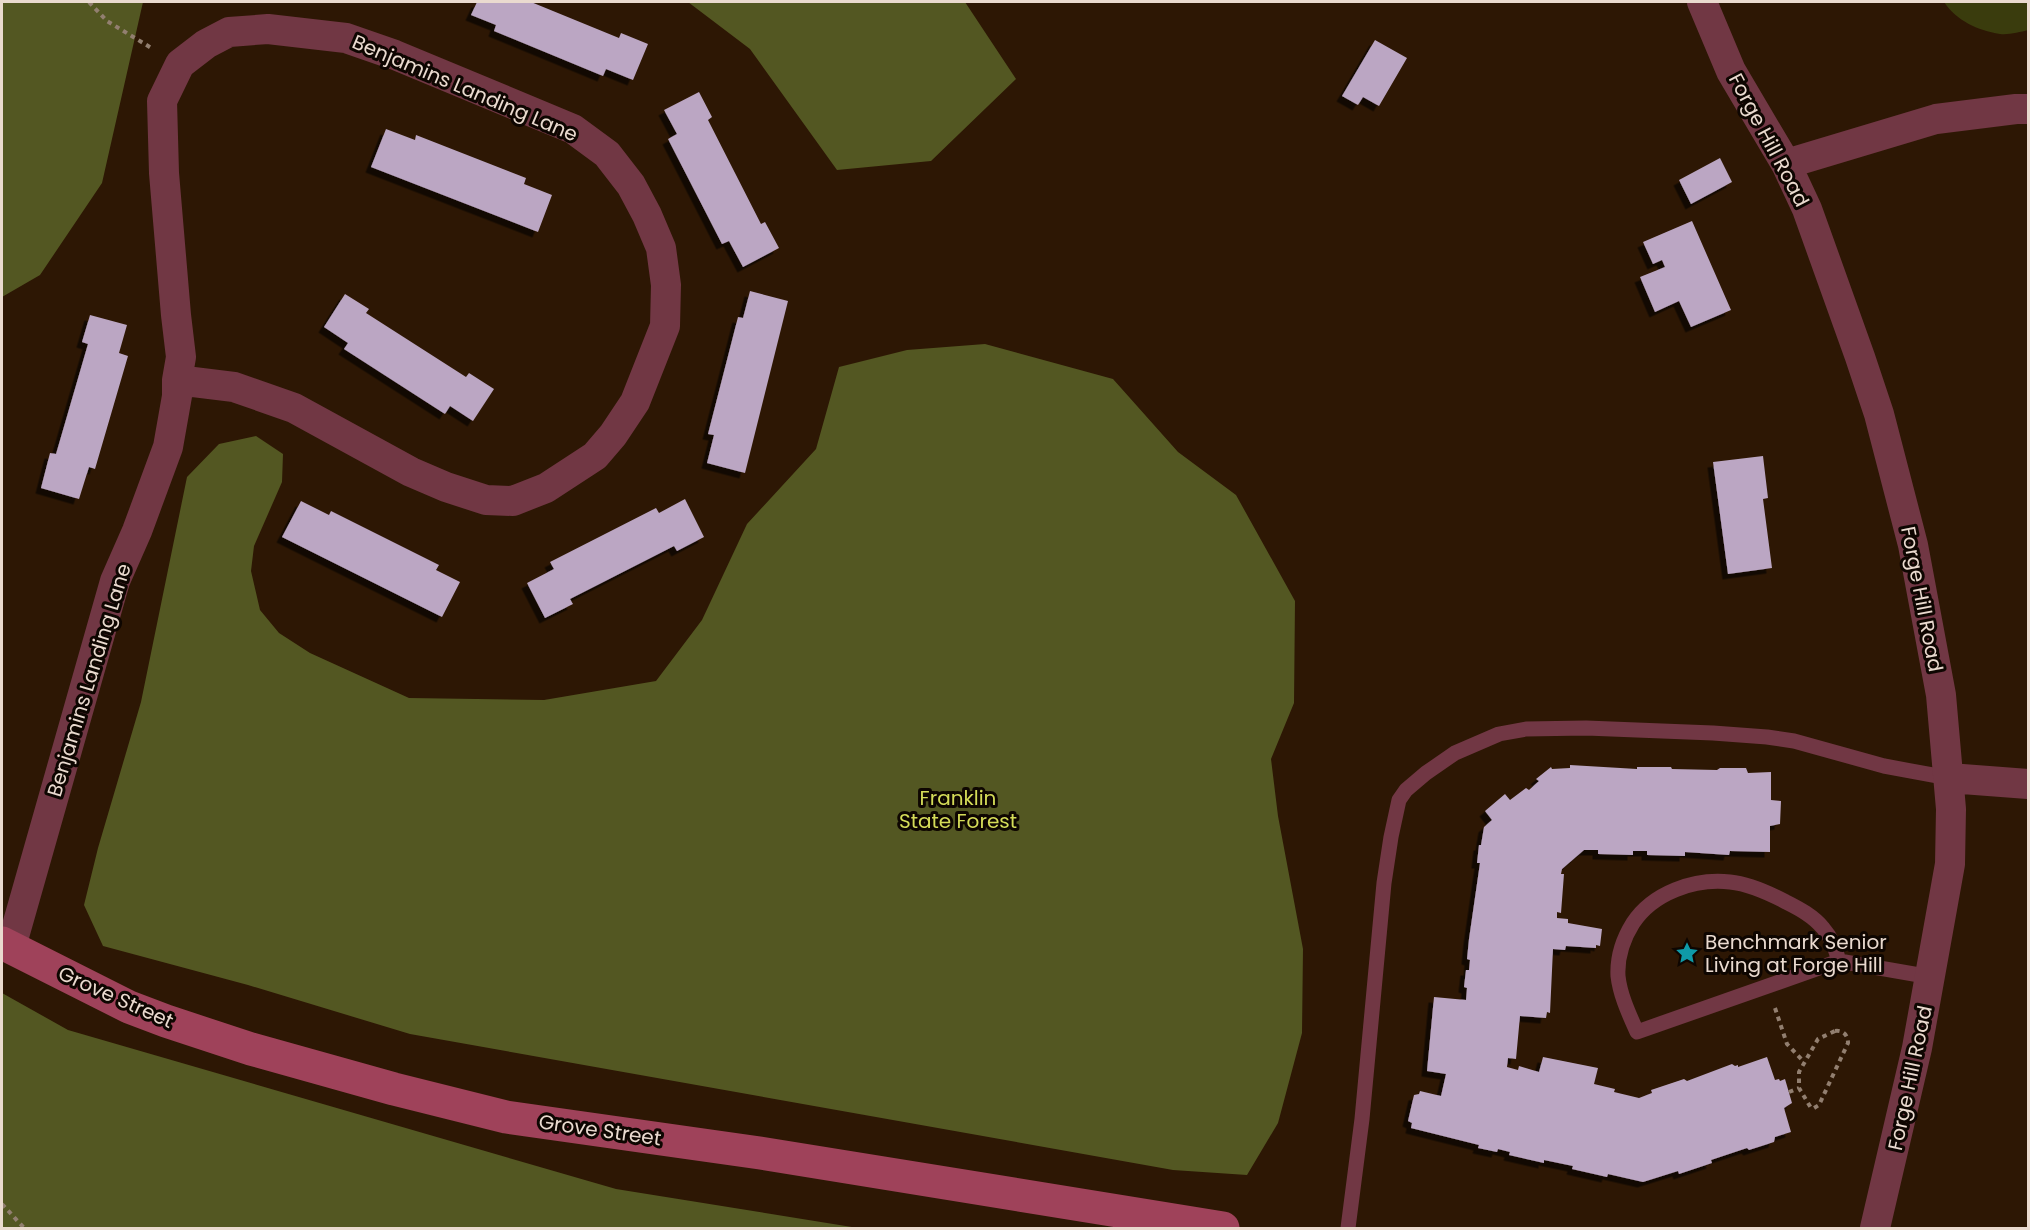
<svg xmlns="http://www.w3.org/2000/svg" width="2030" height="1230" font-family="Poppins,sans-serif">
<defs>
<filter id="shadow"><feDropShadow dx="-5.5" dy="5.5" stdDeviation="0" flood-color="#0009"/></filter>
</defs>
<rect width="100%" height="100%" fill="#2d1704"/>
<!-- green -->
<path fill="#3a3c0d" d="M1944 2H2028V30C2020 32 2009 35 2000 34 1977 30 1957 21 1944 2Z"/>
<!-- forest -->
<path fill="#535722" d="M2 2H143L102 183 40 275 2 297Z
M688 2H965L1016 79 931 161 837 170 750 49Z
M985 344 1113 379 1178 452 1236 495 1295 601 1294 703 1271 759 1278 816 1303 949 1302 1033 1278 1123 1247 1175 1173 1170 410 1034 248 985 103 946 84 905 98 848 141 702 187 477 219 444 256 436 283 454 282 482 254 546 251 571 260 610 279 633 310 653 409 698 544 700 656 681 702 620 747 524 816 449 839 367 907 350Z
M2 993 68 1030 616 1189 858 1228H2Z"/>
<!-- building -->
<path fill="#bba6c3" filter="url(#shadow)" d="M477 2H531L619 38 621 33 648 44 633 80 606 69 603 76 494 31 496 25 471 15Z
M1375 40 1407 58 1379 106 1363 97 1358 105 1342 96Z
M699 92 712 117 708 120 761 224 765 222 779 248 743 267 729 241 722 244 668 139 677 134 664 110Z
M386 129 415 140 416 135 526 178 524 184 552 195 538 232 371 167Z
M1720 158 1732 182 1691 204 1679 180Z
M1692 221 1731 310 1691 327 1679 301 1655 312 1640 277 1665 267 1662 260 1653 264 1643 242Z
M750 291 788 301 745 473 707 463 714 435 708 434 738 317 743 318Z
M345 294 369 309 366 313 466 377 469 373 494 389 473 421 450 406 445 414 344 349 348 343 324 327Z
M90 315 127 325 119 353 128 356 95 469 89 467 79 499 41 488 50 453 56 454 88 344 82 342Z
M1763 456 1768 498 1763 499 1772 568 1728 574 1713 462Z
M685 499 704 537 677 551 674 546 570 599 573 604 545 618 527 583 554 569 550 562 656 508 659 513Z
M301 501 329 515 331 511 439 565 436 570 460 582 442 617 282 537Z
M1570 765 1637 769V767H1671L1672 769 1717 770 1720 768H1746L1748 773 1771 772V800L1781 801 1780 824 1770 826V852L1730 851 1729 855 1685 852V856L1647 855V851H1633V855L1598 854V850H1584L1562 869 1561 874H1564L1561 913 1557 912V918L1568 919V923L1602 929 1600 946 1596 945V948L1566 946 1565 950 1553 949 1550 1013 1547 1012 1546 1018 1520 1016 1516 1059 1508 1058 1507 1067 1518 1070 1519 1066 1539 1072 1543 1057 1598 1068 1594 1084 1615 1089 1614 1092 1639 1098 1652 1093 1651 1090 1684 1079 1687 1081 1732 1064 1735 1066 1738 1065V1067L1767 1057 1775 1080 1779 1079 1780 1081 1785 1079 1792 1103 1784 1108 1791 1132 1775 1137 1774 1142 1749 1150 1747 1148 1711 1160 1712 1163 1679 1174 1678 1171 1643 1182 1608 1174 1607 1177 1572 1169 1573 1166 1544 1160V1163L1509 1155 1510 1152 1498 1149 1497 1152 1478 1148 1479 1145 1411 1128 1412 1123 1408 1121 1414 1095 1419 1094 1420 1091 1441 1096 1446 1074 1427 1071 1434 997 1466 1000 1467 988 1464 987 1466 970H1469L1470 960 1467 959 1469 939 1480 863H1477L1479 845H1481L1484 827 1492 820 1485 811 1505 794 1510 800 1526 788 1529 790 1539 781 1536 779 1551 767 1552 769 1570 768Z"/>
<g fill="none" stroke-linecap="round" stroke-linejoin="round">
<!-- path -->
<path stroke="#927f70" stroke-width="4" stroke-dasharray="4.5 4.5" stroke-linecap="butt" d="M89 2 107 21 153 49
M1775 1008 1787 1044 1804 1062
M1835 1031C1843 1030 1848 1035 1848 1043L1819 1105 1814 1108H1811L1799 1088V1072L1818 1039Z
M1789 1092 1799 1088
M2 1204 24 1228"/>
<!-- lane -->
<path stroke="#713744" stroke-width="15" d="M1839 961C1835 948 1832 938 1823 928 1813 916 1800 909 1786 902 1769 893 1750 884 1730 882 1694 878 1653 893 1633 923 1623 939 1617 957 1618 976 1620 995 1629 1014 1637 1032L1839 961 1931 977
M1348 1228 1362 1119 1384 883 1391 837 1399 800 1406 790 1426 773 1455 753 1499 734 1526 729 1586 728 1713 733 1767 737 1794 741 1884 766 1949 778"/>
<!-- street -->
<path stroke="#713744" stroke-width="30" d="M1702 2 1731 71 1786 164 1807 209 1860 357 1879 414 1913 545 1941 695 1951 809 1950 864 1917 1048 1875 1228
M1786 164 1936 119 2016 109H2028
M1949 778 2028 784
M11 947 115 581 137 531 168 447 177 396V380L181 357 176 315 164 173 162 101 180 64 206 44 229 32 268 29 346 38 395 55 573 129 607 154 631 185 647 215 661 248 666 285 665 326 635 402 613 435 595 456 546 488 513 501 486 500 446 487 411 472 294 408 234 387 177 380"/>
<!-- secondary -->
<path stroke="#9f425a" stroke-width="33" d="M2 943 129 1007 166 1021 251 1049 394 1089 506 1117 760 1153 1223 1228"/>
</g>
<!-- icons -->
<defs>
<g id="sight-bare" transform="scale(1.8)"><path d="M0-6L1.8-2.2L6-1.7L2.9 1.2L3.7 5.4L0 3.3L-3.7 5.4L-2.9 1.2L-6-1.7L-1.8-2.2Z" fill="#0f9aa8" stroke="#0e0601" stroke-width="2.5" paint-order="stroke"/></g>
</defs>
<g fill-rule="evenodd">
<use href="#sight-bare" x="1687" y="953"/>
</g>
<g text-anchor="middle" stroke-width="6" stroke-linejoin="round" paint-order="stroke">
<!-- street labels -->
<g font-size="20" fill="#eadacf" stroke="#0e0601">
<text transform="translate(465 88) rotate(23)" y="7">Benjamins Landing Lane</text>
<text transform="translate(1769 140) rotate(62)" y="7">Forge Hill Road</text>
<text transform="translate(1922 599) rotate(79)" y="7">Forge Hill Road</text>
<text transform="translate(89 680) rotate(-73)" y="7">Benjamins Landing Lane</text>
<text transform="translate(116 997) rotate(24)" y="7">Grove Street</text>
<text transform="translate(1910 1078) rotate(-78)" y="7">Forge Hill Road</text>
<text transform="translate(600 1130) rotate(8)" y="7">Grove Street</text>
</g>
<!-- park labels -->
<g font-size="20" fill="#d5dc58" stroke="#0e0601">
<text x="958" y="805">Franklin<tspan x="958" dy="23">State Forest</tspan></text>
</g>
<!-- poi labels -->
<g font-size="20" fill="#eadacf" stroke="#0e0601" text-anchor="start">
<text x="1705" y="949">Benchmark Senior<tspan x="1705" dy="23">Living at Forge Hill</tspan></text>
</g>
</g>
<!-- border -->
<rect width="2030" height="1230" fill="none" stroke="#eadacf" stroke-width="6"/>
</svg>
